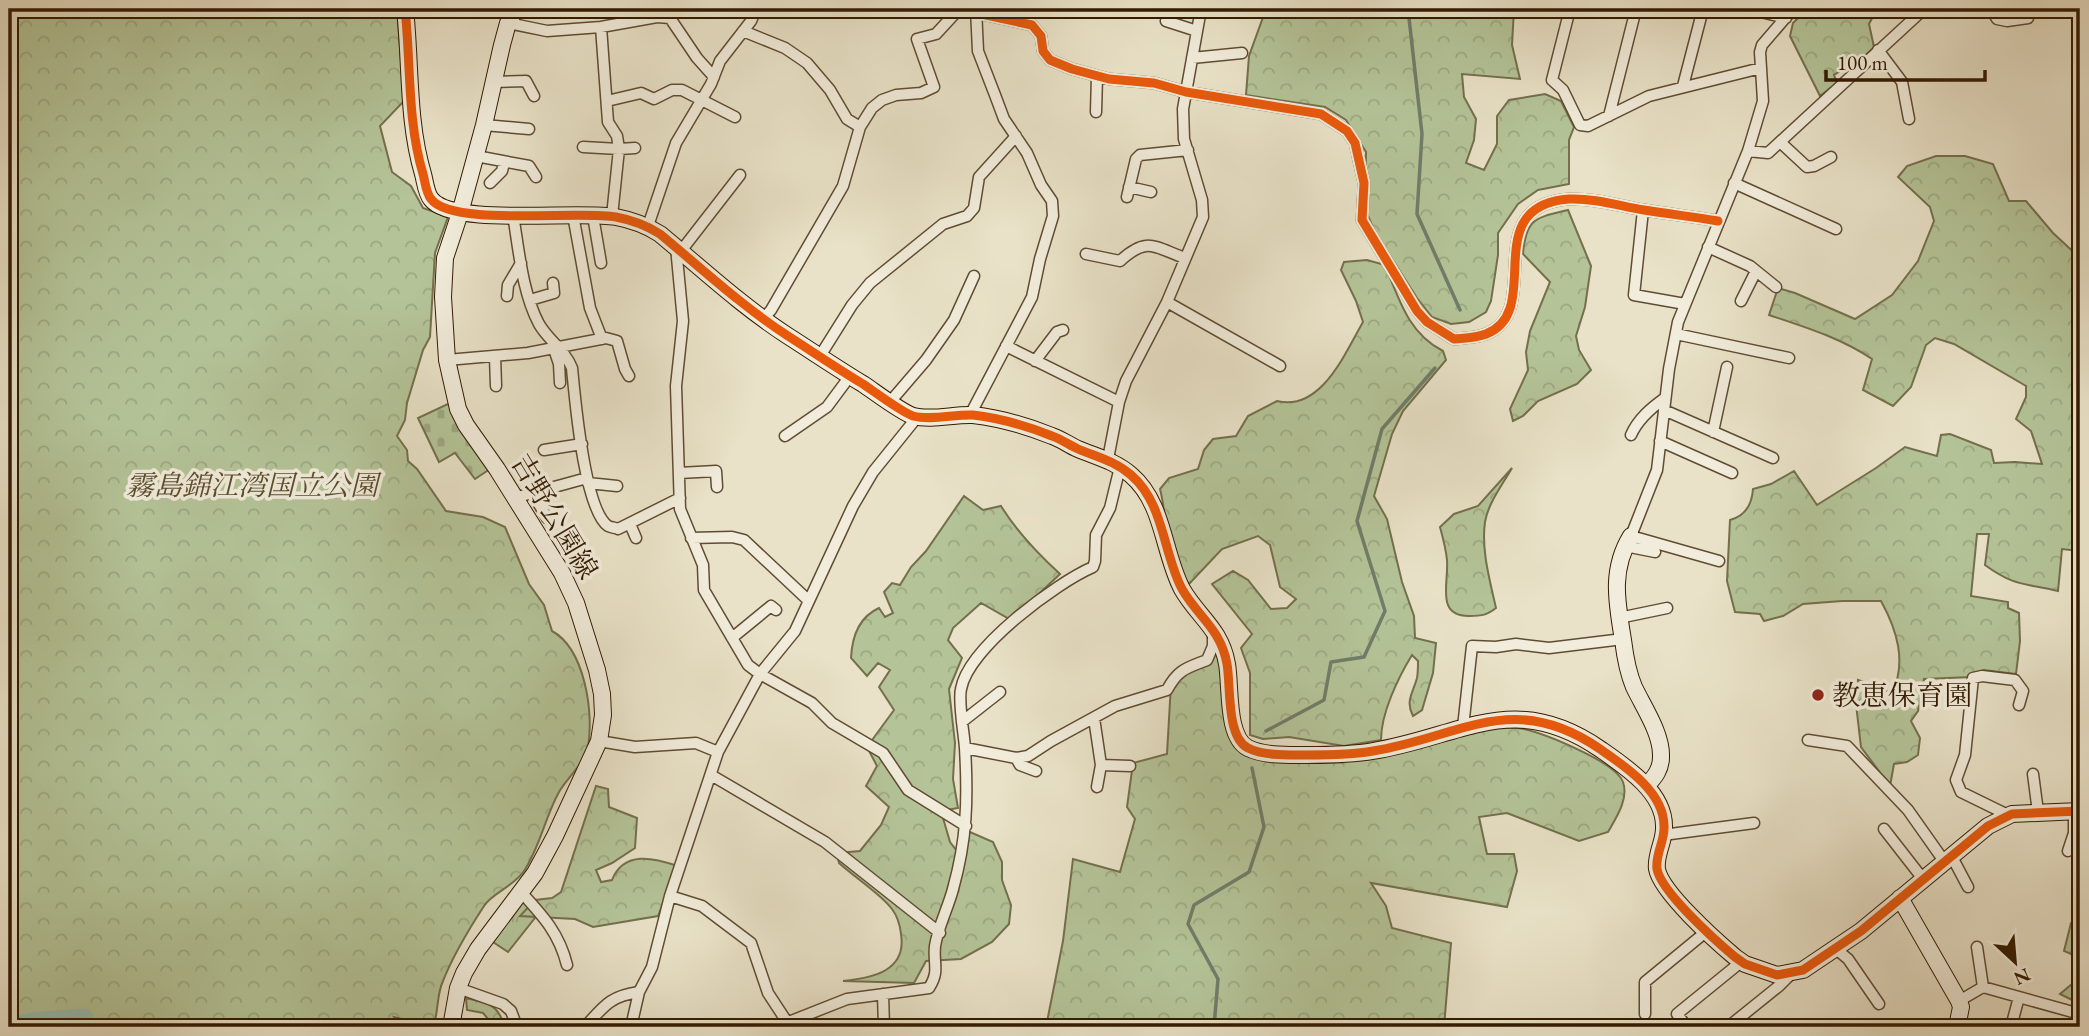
<svg xmlns="http://www.w3.org/2000/svg" width="2089" height="1036" font-family="'EB Garamond','Noto Serif JP',serif">
<defs>
<pattern id="grass-tufts" width="24" height="20" patternUnits="userSpaceOnUse" patternTransform="scale(1.75)"><rect width="24" height="20" fill="#b4c498"/><path d="M3 7l-1-3M5 7V3M7 7l1-3M15 17l-1-3M17 17v-4M19 17l1-3" fill="none" stroke="#9ba881"/></pattern>
<pattern id="forest-crowns" width="20" height="18" patternUnits="userSpaceOnUse" patternTransform="scale(1.75)"><rect width="20" height="18" fill="#b4c498"/><path d="M2 6a3 3 0 1 1 6 0M12 15a3 3 0 1 1 6 0" fill="none" stroke="#9ba881"/></pattern>
<pattern id="cemetery-stones" width="16" height="16" patternUnits="userSpaceOnUse" patternTransform="scale(1.75)"><rect width="16" height="16" fill="#b4c498"/><path d="M2 7V4a2 2 0 0 1 4 0v3zM10 15v-3a2 2 0 0 1 4 0v3z" fill="#9ba881"/></pattern>
</defs>
<rect width="100%" height="100%" fill="#e9e2c8"/>
<filter id="stains"><feTurbulence type="fractalNoise" baseFrequency=".00286" numOctaves="4"/><feColorMatrix values="0 0 0 0 .2 0 0 0 0 .09 0 0 0 0 .02 0 0 0 .5 -.17"/></filter>
<radialGradient id="worn" r=".72"><stop offset=".6" stop-color="#630" stop-opacity="0"/><stop offset="1" stop-color="#630" stop-opacity=".3"/></radialGradient>
<!-- grass -->
<path fill="url(#grass-tufts)" stroke="#746f4c" stroke-width="2" d="M528 902 538 914 508 952 490 940 519 903Z"/>
<!-- forest -->
<path fill="url(#forest-crowns)" stroke="#746f4c" stroke-width="2" d="M9 9H397L404 101 380 126 392 172 411 186 423 208 448 217 435 253 430 337 423 350 407 403 405 420 397 436 407 450 408 461 417 469 446 511 483 517 505 527 529 584 544 605 552 631C585 649 594 713 588 747 585 763 567 778 559 792 545 817 540 847 524 871 514 886 491 894 484 906 471 926 452 958 443 981 436 996 439 1012 433 1027L394 1017 399 1027H9Z
M1266 9H1514L1512 45 1520 79 1462 74 1464 97 1476 119 1474 140 1466 163 1484 170 1497 144V116L1509 100 1545 94 1561 101 1574 127 1569 140V184L1538 190 1518 204 1498 233V255L1491 301 1486 312 1469 322 1451 324 1432 317 1417 298 1375 232 1365 209 1366 152 1346 120 1325 107 1246 95 1249 56Z
M1807 9H1877L1869 24 1874 47 1865 56 1834 75 1837 83 1820 96 1790 36 1793 23Z
M1936 156H1965L1993 164 2009 201H2026L2053 233 2080 258V551L2062 549 2058 591C2025 583 2015 587 1985 565L1989 534H1977L1971 596 2008 602V608L2019 613 2020 641 2016 674 1984 670 1972 677 1924 679 1918 711 1911 721 1920 738 1918 755 1907 762 1894 764 1890 786 1861 747 1856 704 1858 680 1892 693C1907 662 1897 630 1881 601H1842L1803 604 1783 616 1764 621 1760 614 1735 612 1727 581 1730 520C1745 516 1752 504 1753 489L1771 484 1794 471 1817 505 1876 468 1905 447 1937 456 1941 435 1950 434 1991 450 1994 463 2015 462 2042 464 2031 431 2016 419 2026 397V386L1954 344 1935 338 1926 345 1911 387 1893 406 1863 390 1872 359C1841 338 1805 327 1769 315L1778 288 1795 293 1855 319 1892 295 1918 261 1934 221 1930 207 1898 177 1907 166Z
M1568 210 1591 266 1585 307 1576 336 1579 350 1591 370 1577 384 1538 401 1523 416 1513 421 1510 409 1528 370 1526 352 1530 331 1550 282 1523 254C1526 218 1535 218 1568 210Z
M1367 260 1385 265C1399 299 1408 333 1443 351L1446 360 1403 411 1392 434 1374 496 1387 519 1402 582 1414 616 1415 638 1436 643 1433 673 1422 710 1413 716C1405 701 1413 693 1417 678 1418 673 1418 666 1418 661L1412 655C1398 678 1381 713 1381 740L1344 746 1289 737 1263 739 1250 735V673L1241 648 1252 634 1212 584 1233 571 1248 580 1271 609 1287 608 1296 599 1280 587 1270 545 1258 536 1222 549 1189 584C1162 555 1169 524 1160 489L1169 478 1198 469 1204 450 1213 439 1236 436 1248 416 1277 401C1321 412 1345 353 1363 322L1356 301 1341 270 1344 262Z
M1512 468C1503 484 1488 503 1485 522 1481 550 1490 581 1496 608 1487 615 1482 616 1470 616 1435 617 1449 583 1447 560 1446 549 1443 538 1440 527L1454 514 1478 506Z
M964 496 983 510 1001 506C1017 532 1037 553 1060 574L1011 620 981 603 953 628 948 640 962 658 949 689 955 743 953 779 958 808 941 811 950 842 957 851 970 832 993 842 1002 862V880L1011 905 1009 924 992 942 961 959 926 961 914 983 843 981C873 978 907 971 901 934 900 925 898 917 892 909 882 895 853 876 839 863L837 853 860 851 881 825 889 807 866 786 877 766 867 747 894 710 879 687 890 670 878 663 867 676 851 658C852 637 859 617 879 608L885 617 893 613 884 592 892 583 900 585 911 567 926 551Z
M1216 647 1219 653 1230 736 1261 759 1497 727C1505 728 1515 727 1524 729 1545 734 1616 762 1623 782 1629 799 1616 818 1608 832L1579 841 1507 813 1479 817 1487 854H1514L1517 871 1507 907 1371 883 1386 906 1392 928 1451 943 1444 1027H1046L1063 941 1073 859 1120 872 1135 819 1127 807 1133 763 1167 754 1171 684Z
M596 786 608 789 609 807 637 818 635 848 612 863 596 870 601 882 612 880C624 850 654 858 678 866L658 916 593 927 575 919 520 916 535 900 552 898 561 892Z
M2080 921V958L2064 951 2071 923Z
M2080 960V1004L2060 994 2072 984Z
M466 998C489 1004 497 1003 505 1027H495L483 1013 467 1010Z"/>
<!-- cemetery -->
<path fill="url(#cemetery-stones)" stroke="#746f4c" stroke-width="2" d="M450 403 490 469 475 479 455 453 439 462 418 418Z"/>
<g fill="none" stroke-linecap="round" stroke-linejoin="round">
<!-- stream -->
<path stroke="#707d6a" stroke-width="3.5" d="M1408 9 1422 134 1417 214 1460 310
M1266 731 1324 700 1331 662 1364 657 1385 611 1357 521 1382 429 1435 368
M1214 1027 1218 979 1188 924 1194 905 1249 872 1264 827 1252 768"/>
<!-- river -->
<path stroke="#99bfb0" stroke-width="19" d="M13 1027 32 1022 84 1018"/>
<!-- street casing -->
<g stroke="#604c32" stroke-width="13">
<path id="street" d="M958 9 1032 25 1041 36 1043 51 1050 60 1072 69 1109 79 1154 83 1186 92 1321 114 1347 131 1355 143 1364 183 1362 220 1417 311 1427 322 1454 339C1465 338 1476 338 1486 334 1546 311 1476 206 1569 199 1594 198 1620 206 1644 210 1669 214 1694 217 1718 221
M1570 9 1552 80 1563 90 1580 125 1588 126 1649 96 1761 68
M1749 9 1786 18
M1991 9 1997 19 2007 21 2028 18
M1166 21 1197 31
M508 23 547 31 601 27 657 17 670 18 697 58 714 77
M601 27 608 122 617 136 619 149 612 216
M743 31 785 48 807 63 830 90 847 119 860 127
M1878 50 1902 82 1909 119
M1192 58 1242 53
M493 82 526 81 534 96
M1683 86 1703 9
M607 101 641 93 654 99 672 90H682L735 117
M1096 112 1097 76
M1609 116 1636 9
M484 125 529 129
M1780 142 1807 167 1814 166 1831 157
M583 147 619 149 635 148
M1748 151 1768 153 1924 9
M476 156 529 166 536 177
M490 183 502 171 504 163
M1734 183 1836 229
M1129 187 1151 192
M1127 197 1136 159 1140 155 1188 150
M1643 210 1634 295 1685 304
M513 215C519 250 522 292 539 324 548 340 565 350 572 368 575 398 584 509 608 526 609 527 617 528 618 529L680 498
M573 215 590 308 602 339
M593 216 601 263
M648 226 676 143 711 84 720 61 751 21 756 9
M676 247 683 321 676 386 680 509 703 565 704 590 748 665 760 674 812 703 832 723 883 753 908 790 966 826
M1708 247 1750 266 1776 287
M681 251 740 175
M1086 254 1120 261C1147 236 1154 247 1185 258
M507 296 508 285 521 263
M530 300 554 293 553 283
M1741 301 1756 271
M1167 302 1280 366
M764 318 771 310 843 186 860 127 872 108 882 100 896 95 921 93 934 87 917 39 936 34 959 9
M1676 334 1789 358
M1006 346 1119 402
M554 349 559 364 560 383
M495 356 496 386
M820 356 852 305 870 283 943 224 967 216 974 208 979 177 1016 136
M447 360 528 353 606 338 617 341 625 369 629 376
M1035 361 1057 332 1063 330
M890 402 926 360 954 320 974 276
M1664 410 1773 458
M970 415 1032 297 1040 259 1053 216 1052 201 1041 185 1027 153 1004 119 995 95 978 51 976 9
M1713 432 1727 367
M1631 435C1638 419 1651 408 1665 398
M785 436 827 407 850 376
M1660 441 1732 473
M544 450 582 444
M1108 459 1119 402 1126 381 1167 302 1203 217 1202 200 1184 139 1183 109 1201 9
M1120 467 1110 508 1096 535 1095 561 1093 567C1056 583 968 648 961 689 958 702 964 733 965 748L1016 758 1028 756 1051 741 1115 706 1167 690C1178 669 1187 668 1207 660L1213 646V631
M679 473 716 471 717 487
M588 483 617 486
M533 494 547 518
M514 498 587 478
M630 524 636 538
M691 538 732 537 744 540 809 601
M1625 546 1655 552
M1719 561 1631 536 1657 470 1669 369 1678 322 1748 151 1763 101 1760 52 1762 45 1793 9
M1619 618 1667 608
M732 638 771 606 776 610
M1094 718 1101 765 1097 787
M963 721 1000 692
M1463 727 1472 646 1496 647 1516 644 1549 648 1623 639
M1808 740 1847 746 1908 810 1944 861
M599 741 635 747 696 743 718 752
M1016 758 1020 765 1036 771
M1101 765 1130 766
M2033 774 2038 812
M711 775 825 842 940 933
M2008 815 1961 792 1956 780 1965 755 1973 678 1982 676 2015 680 2023 691 2019 705
M1884 829 1923 879
M1663 835 1754 823
M2068 851 2074 833V811
M1951 855 1968 887
M2079 881 2080 847
M521 892C543 916 559 933 567 965
M670 896 702 906 751 943 768 993 787 1022
M1977 947 1983 987
M1836 949 1848 959 1879 1004
M458 988 503 1004 511 1011 517 1027
M883 994 884 1027
M1959 1001 1983 987 2080 1014
M1645 1014V982L1707 931
M585 1027C604 1006 610 996 639 992
M631 1027 639 992 652 967 670 896 718 752 760 674 795 631 853 506 873 472 918 416
M776 1027 847 999 929 988C940 971 933 964 935 946 938 927 948 908 953 889 967 839 968 799 965 748
M1687 1027 1677 1014 1741 962
M1728 1027 1779 986 1790 975
M2011 1027 2019 997"/>
</g>
<!-- secondary casing -->
<g stroke="#331a00" stroke-width="18">
<path id="secondary" d="M405 9C411 64 407 120 423 174 425 181 426 193 431 199 452 227 579 210 616 217 632 220 646 225 660 234 701 268 743 307 788 336 813 352 838 369 863 384 875 392 901 412 913 416 932 421 954 414 973 415 999 418 1027 426 1052 436 1061 439 1069 445 1078 449 1097 457 1115 461 1131 475 1164 503 1163 553 1182 589 1198 617 1221 629 1227 664 1231 686 1226 737 1248 748 1264 756 1289 755 1306 755 1328 755 1351 755 1373 751 1461 737 1513 689 1600 749 1626 767 1664 792 1664 826 1665 841 1655 854 1657 869 1661 892 1716 941 1735 957L1745 964 1777 975 1803 970 1861 931 1988 826 2012 814 2080 811
M1631 536C1610 570 1617 603 1623 640 1625 656 1628 673 1634 687 1644 708 1662 734 1661 757 1661 769 1655 777 1647 785
M1900 898 1959 1001 1961 1007 1957 1027
M451 1027 458 988 464 973 478 949 535 873 555 836 599 741 603 715 602 694 597 670 576 603 562 573 497 469 466 425 458 409 447 360 443 297 445 258 460 213 484 125 502 45 508 23 516 9"/>
</g>
<!-- street -->
<use href="#street" stroke="#f1ecdb" stroke-width="10"/>
<!-- secondary -->
<use href="#secondary" stroke="#f1ecdb" stroke-width="16"/>
<!-- cycleway casing -->
<g stroke="#f1ecdb" stroke-width="13">
<path id="cycleway" d="M405 9C411 64 407 120 423 174 425 181 426 193 431 199 452 227 579 210 616 217 632 220 646 225 660 234 701 268 743 307 788 336 813 352 838 369 863 384 875 392 901 412 913 416 932 421 954 414 973 415 999 418 1027 426 1052 436 1061 439 1069 445 1078 449 1097 457 1115 461 1131 475 1164 503 1163 553 1182 589 1198 617 1221 629 1227 664 1231 686 1226 737 1248 748 1264 756 1289 755 1306 755 1328 755 1351 755 1373 751 1461 737 1513 689 1600 749 1626 767 1664 792 1664 826 1665 841 1655 854 1657 869 1661 892 1716 941 1735 957L1745 964 1777 975 1803 970 1861 931 1988 826 2012 814 2080 811
M958 9 1032 25 1041 36 1043 51 1050 60 1072 69 1109 79 1154 83 1186 92 1321 114 1347 131 1355 143 1364 183 1362 220 1417 311 1427 322 1454 339C1465 338 1476 338 1486 334 1546 311 1476 206 1569 199 1594 198 1620 206 1644 210 1669 214 1694 217 1718 221"/>
</g>
<!-- cycleway -->
<use href="#cycleway" stroke="#e8590c" stroke-width="9"/>
</g>
<!-- markers -->
<circle fill="#8f2418" stroke="#f1ecdb" stroke-width="2.5" cx="1818" cy="695" r="7"/>
<g text-anchor="middle" stroke-width="7" stroke-linejoin="round" paint-order="stroke">
<!-- park labels -->
<g font-size="28" font-style="italic" fill="#5a4d2e" stroke="#f1ecdb">
<text x="252" y="495">霧島錦江湾国立公園</text>
</g>
<!-- street labels -->
<g font-size="28" fill="#331a00" stroke="#f1ecdb">
<text transform="translate(555 516) rotate(59)" y="10">吉野公園線</text>
</g>
<!-- poi labels -->
<g font-size="28" fill="#331a00" stroke="#f1ecdb" text-anchor="start">
<text x="1832" y="705">教恵保育園</text>
</g>
</g>
<!-- margin -->
<rect width="2089" height="1036" fill="none" stroke="#e9e2c8" stroke-width="35"/>
<rect x="10" y="10" width="2068" height="1015" fill="none" stroke="#331a00" stroke-width="3.5"/>
<rect x="18" y="18" width="2054" height="1001" fill="none" stroke="#331a00" stroke-width="2"/>
<!-- north arrow -->
<g transform="translate(2015 962) rotate(154)" stroke="#f1ecdb" stroke-width="5" paint-order="stroke">
<path d="M0-5L12 26L0 18L-12 26Z" fill="#331a00"/>
<text y="-10" font-size="19" font-weight="bold" text-anchor="middle" fill="#331a00">N</text>
</g>
<!-- scale -->
<path d="M1826 70v10h159v-10" fill="none" stroke="#331a00" stroke-width="3.5"/>
<text x="1837" y="70" font-size="21" fill="#331a00" stroke="#f1ecdb" stroke-width="5" paint-order="stroke">100 m</text>
<rect width="100%" height="100%" filter="url(#stains)"/>
<rect width="100%" height="100%" fill="url(#worn)"/>
</svg>
